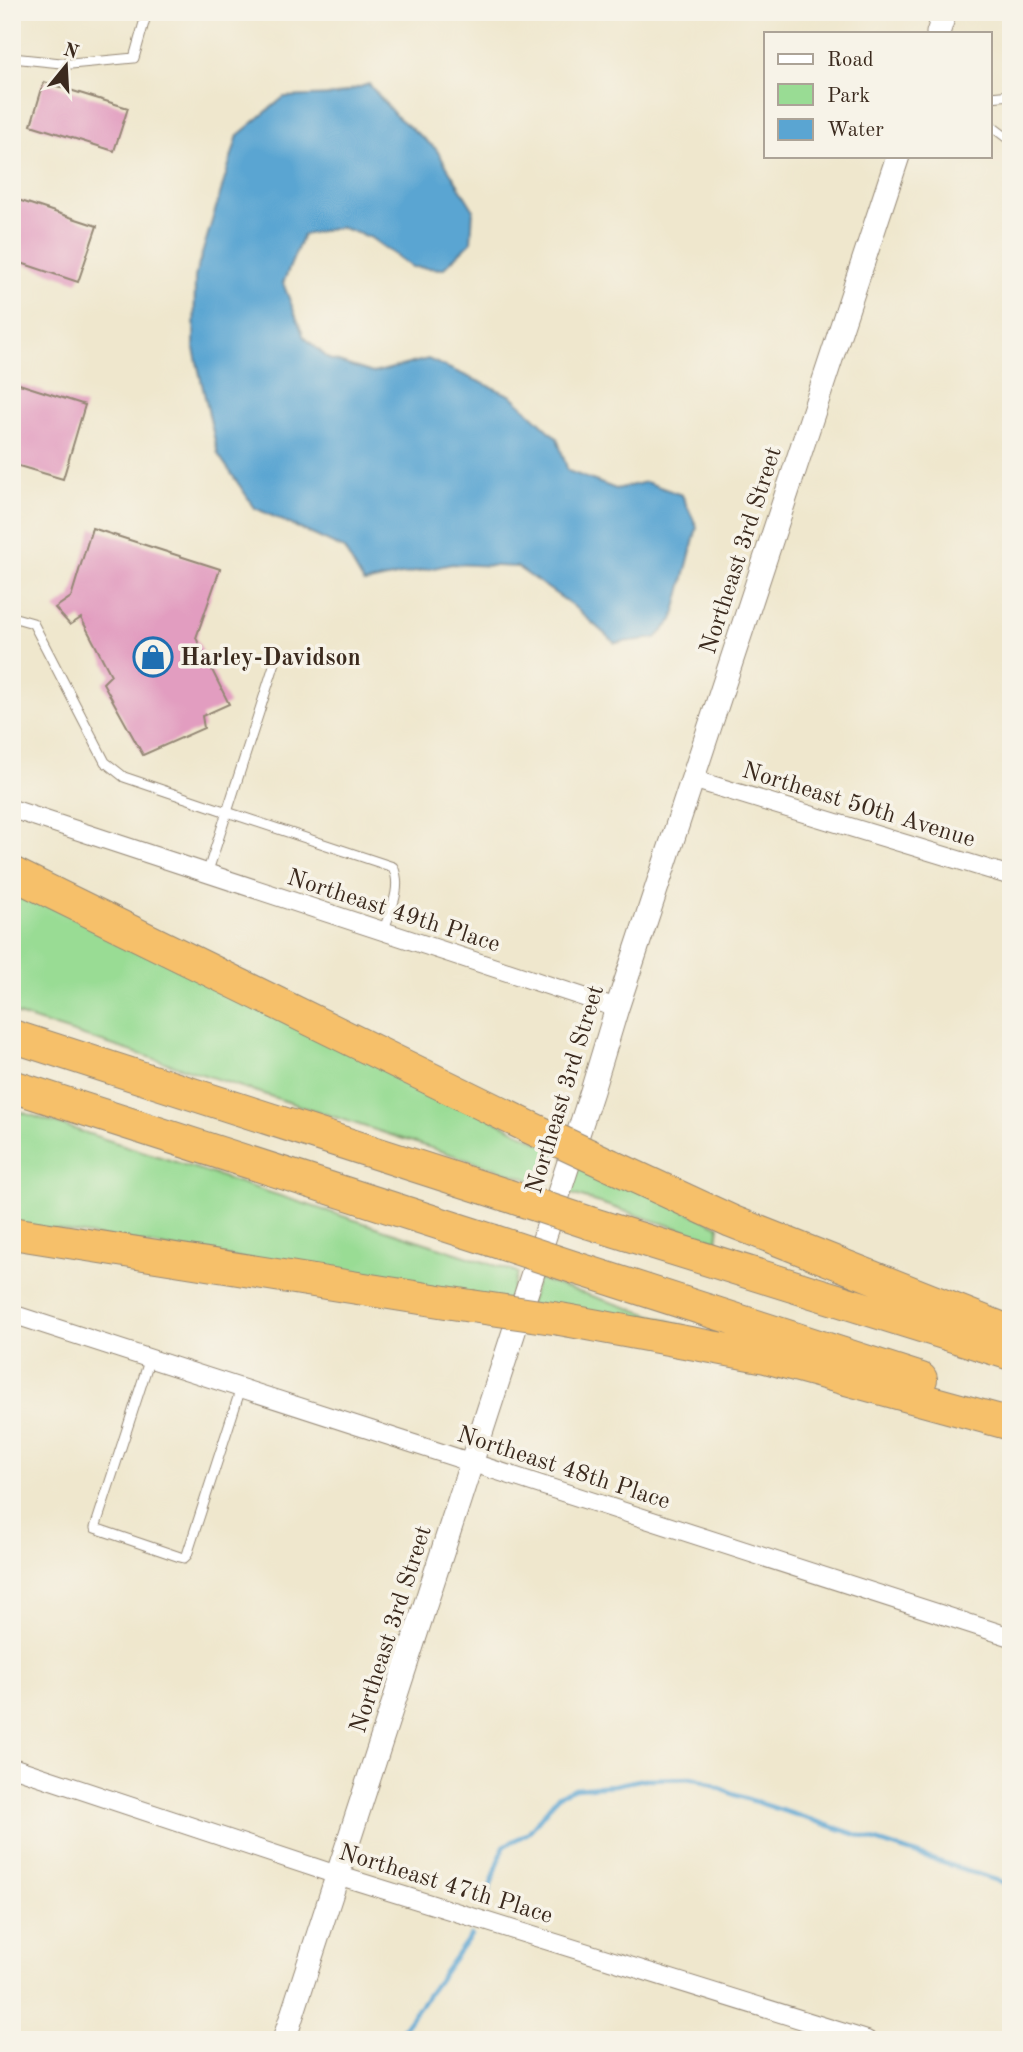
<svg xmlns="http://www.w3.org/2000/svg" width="1023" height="2052" font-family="'Old Standard TT',serif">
<rect width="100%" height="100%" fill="#f7f3e8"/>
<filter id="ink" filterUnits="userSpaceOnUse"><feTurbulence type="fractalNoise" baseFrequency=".0143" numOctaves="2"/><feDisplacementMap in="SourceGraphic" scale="14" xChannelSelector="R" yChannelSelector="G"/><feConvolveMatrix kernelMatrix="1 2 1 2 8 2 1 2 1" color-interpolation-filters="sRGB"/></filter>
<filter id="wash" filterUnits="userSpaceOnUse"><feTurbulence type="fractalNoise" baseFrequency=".00686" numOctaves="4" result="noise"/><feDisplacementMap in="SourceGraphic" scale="28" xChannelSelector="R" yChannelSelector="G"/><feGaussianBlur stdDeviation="1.57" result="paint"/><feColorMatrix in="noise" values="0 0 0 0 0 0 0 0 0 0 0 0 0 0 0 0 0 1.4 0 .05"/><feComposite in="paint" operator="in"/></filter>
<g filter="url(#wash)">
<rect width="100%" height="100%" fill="#efe7cd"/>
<!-- green -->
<path fill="#99dc94" stroke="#6a8359" stroke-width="2" d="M12 883 557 1151 546 1185 12 1013Z
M12 1109 518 1273 508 1301 12 1223Z
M579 1161 719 1226 717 1241 569 1193Z
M538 1279 686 1326 529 1305Z"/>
<!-- water -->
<path fill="#5aa5d2" stroke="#4a6878" stroke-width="2" d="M369 84 395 115 436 149 473 209 471 242 443 269 412 267 371 238 340 227 303 235 283 283 304 337 329 359 373 373 428 359 512 396 557 438 568 471 616 489 646 482 682 495 697 527 673 620 656 638 615 643 572 605 517 567 452 564 364 583 344 549 255 508 218 454 194 349 195 277 238 135 284 97 336 95Z"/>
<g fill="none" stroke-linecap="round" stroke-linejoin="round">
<!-- stream -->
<path stroke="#5aa5d2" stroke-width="4.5" d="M484 1905 504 1846 528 1833 559 1795 575 1788 615 1785 644 1779 697 1778 735 1795 1011 1885
M395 2040 471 1935"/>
</g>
<g id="blocks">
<!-- building -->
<path fill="#e29dc0" d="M44 82 128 108 114 151 31 125Z
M12 198 97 226 78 282 12 260Z
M16 383 85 405 63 479 12 464V395Z
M92 528 220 569 196 638 229 704 202 716 204 728 143 755 103 683 111 675 81 618 70 625 55 608 71 597Z"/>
</g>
</g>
<g filter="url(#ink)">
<use href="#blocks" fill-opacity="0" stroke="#958876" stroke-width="2"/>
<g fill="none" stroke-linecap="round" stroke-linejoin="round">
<!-- service casing -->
<g stroke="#958876" stroke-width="11">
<path id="service" d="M12 58 71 64 134 58 147 12
M990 97 1011 95
M990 125 1011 141
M12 617 33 623 105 762 124 777 227 812 207 874
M279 650 227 812 393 867C403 888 390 911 383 932
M150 1358 95 1528 180 1557 184 1558 187 1555 241 1388"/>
</g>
<!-- minor casing -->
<g stroke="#958876" stroke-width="20">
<path id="minor" d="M692 779 1011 876
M12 809 617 1008
M12 1314 1011 1637
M12 1767 337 1875 867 2040"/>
</g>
<!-- tertiary casing -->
<g stroke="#958876" stroke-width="25">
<path id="tertiary" d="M938 33 945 12
M284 2040 592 1091 617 1008 898 156"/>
</g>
<!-- motorway casing -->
<g stroke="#958876" stroke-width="34">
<path id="motorway" d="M12 873 529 1127
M12 1036 506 1195
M12 1086 491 1240
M610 1165 731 1221 1011 1332
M590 1223 1011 1354
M12 1233 471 1306
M576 1268 921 1379
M560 1319 766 1357 1011 1424"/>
</g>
<!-- service -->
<use href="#service" stroke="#fff" stroke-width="9"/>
<!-- minor -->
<use href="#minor" stroke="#fff" stroke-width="18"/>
<!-- tertiary -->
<use href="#tertiary" stroke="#fff" stroke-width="23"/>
<!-- motorway -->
<use href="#motorway" stroke="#f6c06b" stroke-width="32"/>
<!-- motorway-bridge casing -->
<g stroke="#958876" stroke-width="34" stroke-linecap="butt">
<path id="motorway-bridge" d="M529 1127 610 1165
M506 1195 590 1223
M491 1240 576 1268
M471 1306 560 1319"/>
</g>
<!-- motorway-bridge -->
<use href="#motorway-bridge" stroke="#f6c06b" stroke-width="32"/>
</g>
</g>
<!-- icons -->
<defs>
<g id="shop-ring" transform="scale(2.0125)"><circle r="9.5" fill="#f7f3e8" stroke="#1f6fb2" stroke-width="1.5"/><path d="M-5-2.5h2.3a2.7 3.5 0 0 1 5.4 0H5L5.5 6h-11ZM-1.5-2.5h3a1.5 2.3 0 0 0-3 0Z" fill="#1f6fb2"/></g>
</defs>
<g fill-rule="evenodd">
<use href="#shop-ring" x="153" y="657"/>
</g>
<g text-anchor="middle" stroke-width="7" stroke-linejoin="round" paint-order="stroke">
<!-- street labels -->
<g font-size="24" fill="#3b2a1e" stroke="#f7f3e8">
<text transform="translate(740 550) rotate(-72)" y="8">Northeast 3rd Street</text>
<text transform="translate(859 804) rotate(17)" y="8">Northeast 50th Avenue</text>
<text transform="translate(394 910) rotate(18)" y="8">Northeast 49th Place</text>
<text transform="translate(564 1089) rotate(-73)" y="8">Northeast 3rd Street</text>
<text transform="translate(564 1467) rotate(18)" y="8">Northeast 48th Place</text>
<text transform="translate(390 1629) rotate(-72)" y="8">Northeast 3rd Street</text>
<text transform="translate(446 1883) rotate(17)" y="8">Northeast 47th Place</text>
</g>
<!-- poi labels -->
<g font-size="24" font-weight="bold" fill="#3b2a1e" stroke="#f7f3e8" text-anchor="start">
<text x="180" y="665">Harley-Davidson</text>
</g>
</g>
<!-- margin -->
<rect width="1023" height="2052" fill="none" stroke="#f7f3e8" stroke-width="42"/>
<!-- legend -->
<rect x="764" y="32" width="228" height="126" fill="#f7f3e8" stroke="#aca397" stroke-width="2"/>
<rect x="778" y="54" width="35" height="10" fill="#ffffff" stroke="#aca397" stroke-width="2"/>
<text x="827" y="66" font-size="21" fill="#3b2a1e">Road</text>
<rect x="778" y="84" width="35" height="21" fill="#99dc94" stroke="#aca397" stroke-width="2"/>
<text x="827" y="102" font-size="21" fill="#3b2a1e">Park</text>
<rect x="778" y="119" width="35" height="21" fill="#5aa5d2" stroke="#aca397" stroke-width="2"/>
<text x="827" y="136" font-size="21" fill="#3b2a1e">Water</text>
<!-- north arrow -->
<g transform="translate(66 66) rotate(18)" stroke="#f7f3e8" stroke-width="5" paint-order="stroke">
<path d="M0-5L12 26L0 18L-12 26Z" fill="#3b2a1e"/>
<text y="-10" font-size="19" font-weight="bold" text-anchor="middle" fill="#3b2a1e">N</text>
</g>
</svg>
